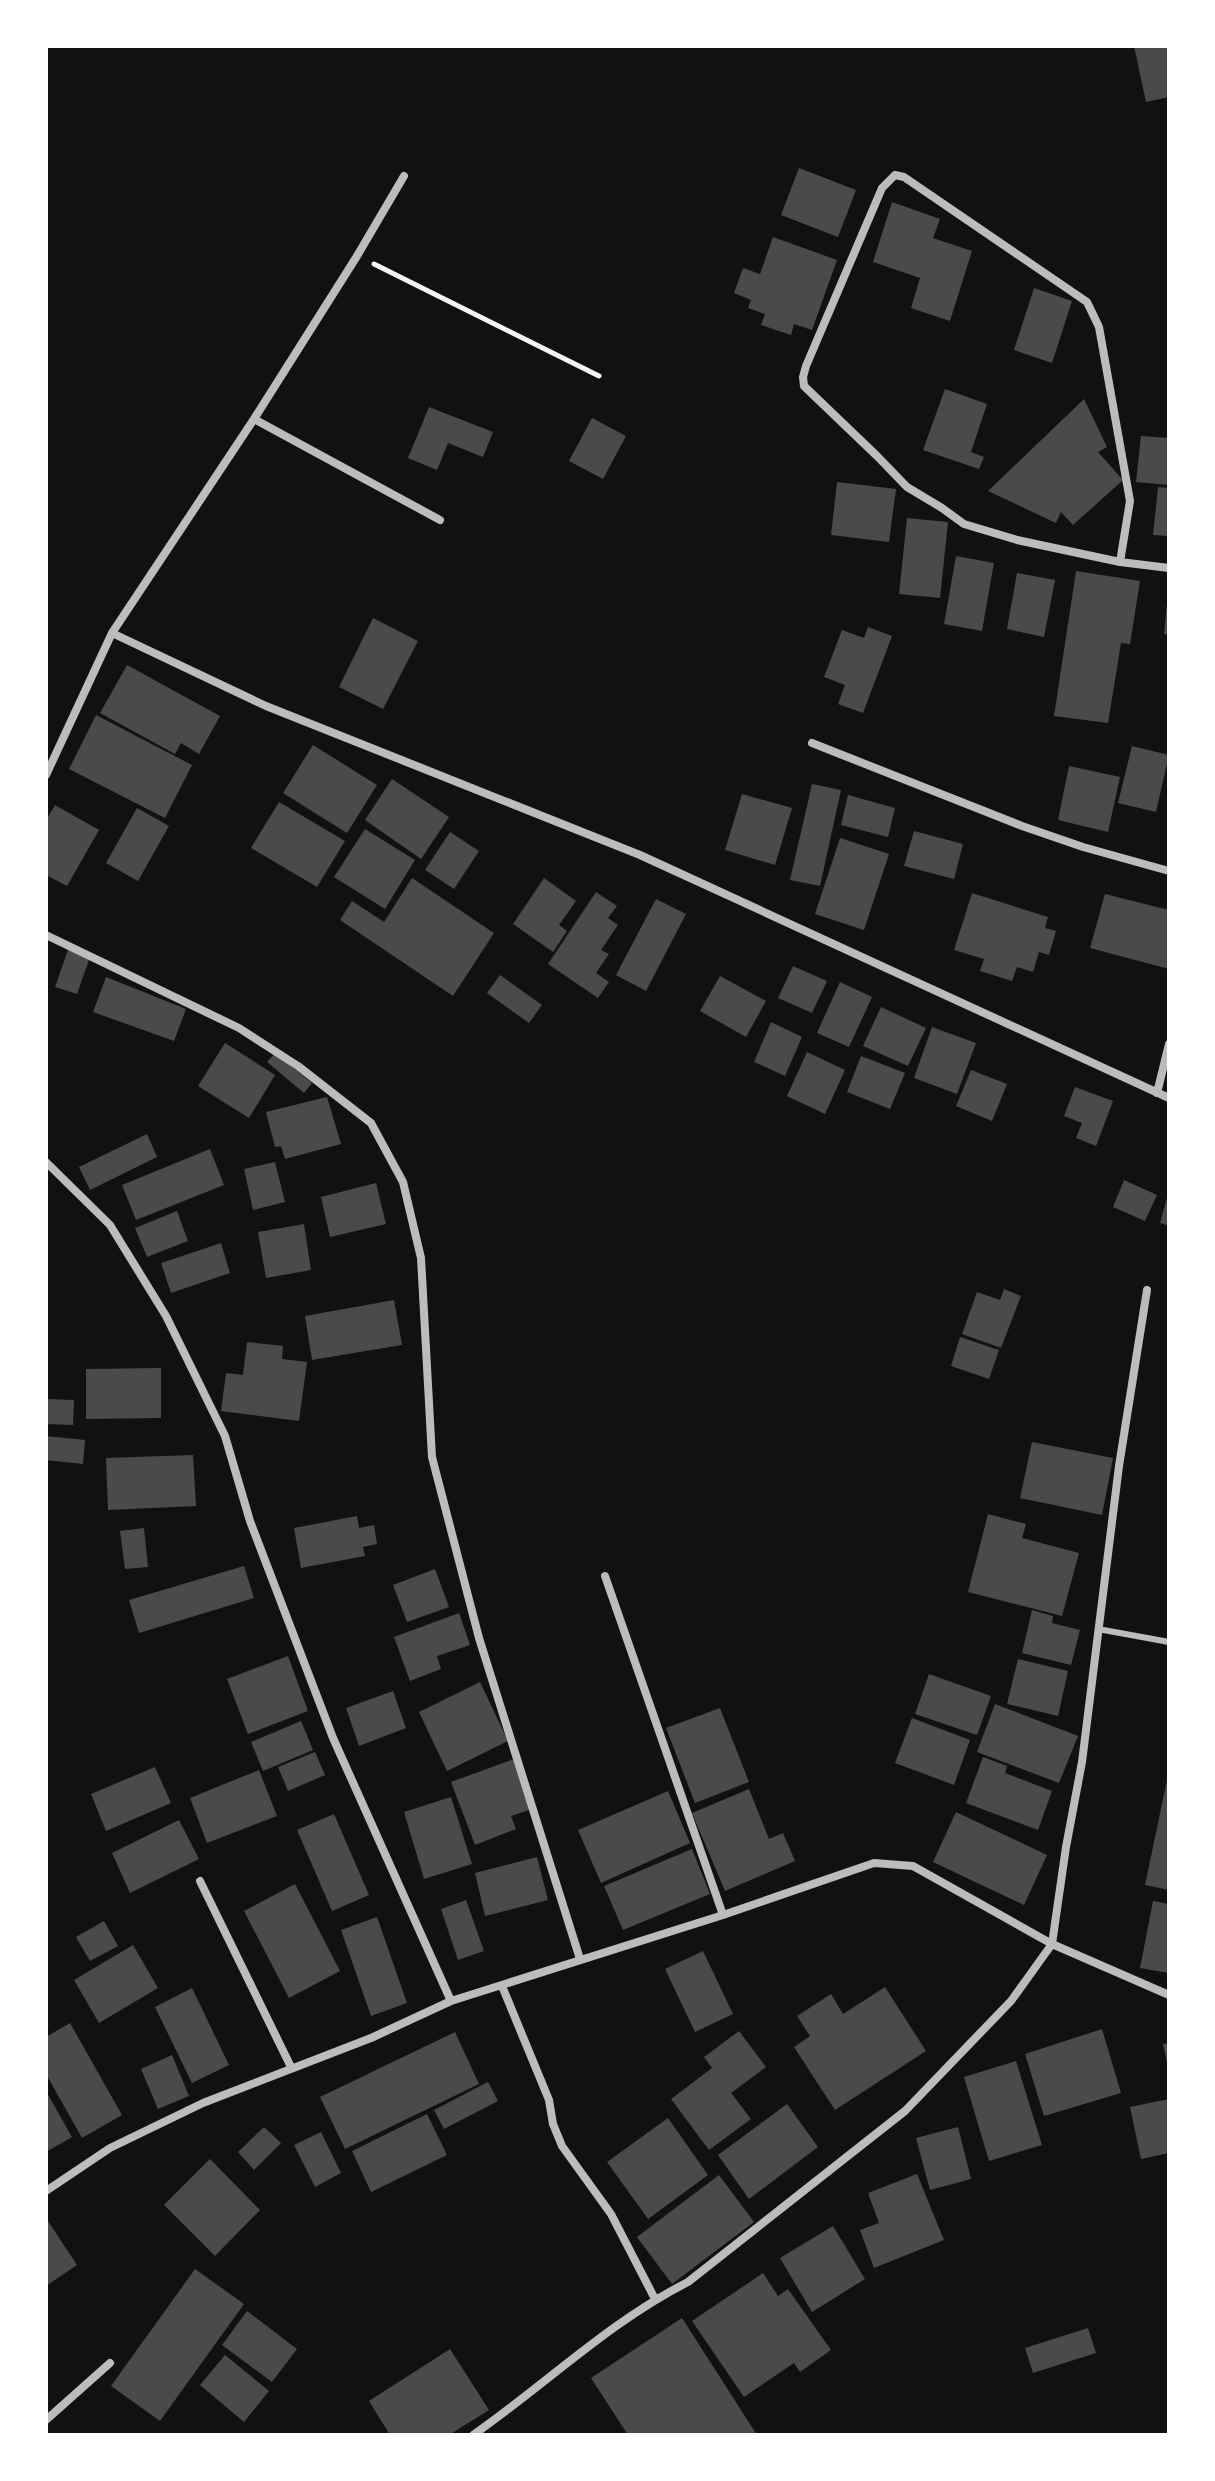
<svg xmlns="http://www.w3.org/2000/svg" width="1215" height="2481" font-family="'Fira Sans Condensed',sans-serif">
<rect width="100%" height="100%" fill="#111"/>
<!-- building -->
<path fill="#4a4a4a" d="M1134 46H1169V97L1146 102Z
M799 168 856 190 838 237 781 215Z
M892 202 940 219 933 238 972 251 950 321 911 308 920 278 873 262Z
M773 237 837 260 812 330 794 324 791 335 761 325 765 314 748 308 751 300 734 293 743 268 760 274Z
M1034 288 1072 301 1052 363 1014 350Z
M945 389 987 404 971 452 984 457 979 469 923 450Z
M1084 399 1107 447 1098 452 1123 480 1073 525 1061 512 1056 523 988 491Z
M429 407 493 432 483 457 448 443 437 470 408 458Z
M592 418 626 436 603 479 569 461Z
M1141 436 1169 438V485L1136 482Z
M837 482 896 489 889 542 831 535Z
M1158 487 1169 488V536L1153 535Z
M907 518 948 522 940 598 899 594Z
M956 556 994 563 982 631 944 624Z
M1076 571 1140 581 1130 644 1121 643 1108 723 1054 716Z
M1017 573 1055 580 1044 637 1007 629Z
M1167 603H1169V635L1164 634Z
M373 618 418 641 383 709 339 687Z
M868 627 892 636 863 713 838 704 845 685 824 677 842 630 864 638Z
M127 665 220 716 199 754 181 743 175 754 100 713Z
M96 715 192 765 165 818 69 769Z
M313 745 377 785 347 833 283 793Z
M1132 746 1169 755 1156 812 1118 803Z
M1069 766 1120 777 1108 832 1058 820Z
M392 779 449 817 421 859 365 820Z
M812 784 841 790 820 886 790 880Z
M742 794 792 808 775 865 725 850Z
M848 795 895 808 888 837 841 825Z
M279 802 345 841 317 887 251 848Z
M55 805 99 830 67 886 46 875V820Z
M137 808 169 826 138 881 106 863Z
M365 829 415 860 385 909 334 877Z
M914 831 963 844 954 879 904 866Z
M450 832 479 851 454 889 425 870Z
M840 838 889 854 864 930 815 914Z
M412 878 494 933 453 996 340 920 352 901 384 922Z
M544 878 576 901 559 925 567 931 553 952 513 924Z
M596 892 617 906 608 918 618 925 601 950 609 954 596 973 609 982 598 998 548 964Z
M972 893 1048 917 1045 928 1056 931 1049 955 1039 952 1033 972 1017 967 1012 981 980 971 984 959 954 950Z
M1105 894 1169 910V969L1090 948Z
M656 899 686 914 646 991 616 975Z
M68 950 90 957 77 994 55 987Z
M793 966 827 981 812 1013 778 998Z
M500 975 542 1005 529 1023 487 993Z
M720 976 766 1001 746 1037 700 1011Z
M106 977 186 1009 174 1041 93 1012Z
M840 982 872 997 849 1047 817 1033Z
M881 1007 926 1028 908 1066 863 1046Z
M771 1022 802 1037 785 1076 754 1062Z
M932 1027 976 1043 957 1094 914 1078Z
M225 1043 275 1075 249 1118 198 1086Z
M807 1052 845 1070 825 1114 787 1096Z
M275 1053 312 1083 304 1093 267 1062Z
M861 1056 905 1073 890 1109 847 1092Z
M971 1070 1007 1084 992 1121 956 1106Z
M1075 1087 1113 1101 1096 1146 1076 1138 1082 1123 1064 1116Z
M327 1097 341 1144 285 1159 281 1146 275 1147 266 1112Z
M147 1134 157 1157 90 1190 79 1167Z
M210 1149 224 1185 136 1220 122 1185Z
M275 1162 285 1202 253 1210 244 1169Z
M1124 1180 1157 1195 1145 1221 1113 1207Z
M376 1183 386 1224 330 1237 321 1197Z
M1168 1194H1169V1226L1160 1223Z
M177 1211 188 1241 147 1257 135 1228Z
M304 1224 311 1270 266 1278 258 1232Z
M221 1243 230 1273 171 1293 161 1263Z
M1004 1289 1021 1296 1001 1348 962 1334 977 1292 1000 1300Z
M394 1300 402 1345 312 1360 305 1316Z
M960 1337 999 1350 989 1379 951 1366Z
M247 1342 283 1346 282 1359 307 1362 299 1421 221 1411 226 1373 243 1375Z
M161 1368V1418L86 1419V1369Z
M46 1399 74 1400 73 1425 46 1424Z
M46 1436 85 1440 83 1464 46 1460Z
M1032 1442 1113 1458 1102 1515 1020 1498Z
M193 1455 196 1506 108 1510 106 1458Z
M988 1514 1026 1524 1022 1538 1079 1553 1062 1616 968 1592Z
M357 1516 359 1528 374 1525 377 1544 363 1547 365 1556 301 1568 294 1528Z
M144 1528 148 1567 125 1569 120 1531Z
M244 1566 254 1598 139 1633 129 1600Z
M435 1569 449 1607 407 1622 393 1585Z
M1032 1610 1053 1616 1052 1623 1080 1630 1071 1665 1022 1653Z
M459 1613 470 1645 437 1656 441 1669 410 1681 394 1637Z
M288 1656 308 1711 248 1734 227 1679Z
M1018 1659 1068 1671 1058 1716 1007 1704Z
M929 1674 991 1696 977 1735 915 1714Z
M480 1682 508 1741 447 1771 419 1712Z
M393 1691 406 1728 359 1746 346 1708Z
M995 1704 1078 1736 1059 1783 977 1752Z
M720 1708 749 1782 695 1803 666 1728Z
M912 1718 970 1740 954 1785 895 1763Z
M301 1721 313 1750 263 1771 251 1742Z
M315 1752 325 1775 288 1791 278 1767Z
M983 1757 1007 1766 1005 1773 1052 1791 1038 1830 966 1803Z
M514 1759 532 1809 511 1816 516 1829 475 1845 451 1782Z
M155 1767 171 1803 106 1831 91 1794Z
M259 1770 277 1816 207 1843 190 1798Z
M1168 1775 1169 1776V1890L1145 1885Z
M749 1789 769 1839 783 1833 795 1861 725 1891 692 1813Z
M668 1791 690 1843 601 1883 578 1830Z
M451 1797 472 1864 424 1879 404 1812Z
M956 1812 1047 1855 1024 1905 933 1862Z
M334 1814 369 1895 332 1911 297 1830Z
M179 1820 199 1859 130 1893 112 1853Z
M692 1849 710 1894 623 1930 604 1886Z
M537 1857 548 1900 485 1916 475 1873Z
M295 1884 340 1971 289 1998 244 1911Z
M466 1900 484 1951 458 1960 441 1909Z
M1153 1901 1169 1904V1973L1140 1968Z
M377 1917 407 2003 371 2016 341 1930Z
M104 1921 118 1946 90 1961 76 1937Z
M133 1945 158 1988 99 2023 74 1980Z
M703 1951 733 2014 695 2032 665 1969Z
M885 1987 926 2051 835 2110 794 2047 810 2036 797 2016 831 1994 843 2014Z
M192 1988 229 2065 192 2083 155 2007Z
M70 2023 122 2115 82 2138 46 2074V2037Z
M1102 2029 1121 2093 1044 2116 1025 2054Z
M739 2031 766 2067 731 2093 751 2119 709 2150 671 2099 712 2068 704 2057Z
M455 2032 479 2084 345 2149 320 2097Z
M1169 2043V2067H1168L1163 2044Z
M172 2055 189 2096 158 2109 141 2069Z
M1016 2061 1042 2145 989 2161 964 2077Z
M488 2082 498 2101 444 2129 434 2110Z
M46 2091 72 2137 46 2152Z
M1169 2099V2153L1141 2159 1130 2107Z
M787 2104 818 2147 749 2199 718 2155Z
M427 2114 447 2155 371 2192 352 2151Z
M668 2118 708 2175 648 2219 607 2162Z
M264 2127 281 2143 254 2170 238 2152Z
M958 2127 971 2179 930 2190 916 2138Z
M321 2132 341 2173 315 2187 294 2145Z
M210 2159 260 2210 215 2256 164 2205Z
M917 2174 944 2240 874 2268 860 2230 879 2223 868 2193Z
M719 2175 754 2222 672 2284 637 2237Z
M46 2218 77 2265 46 2286Z
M833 2226 865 2279 812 2312 780 2258Z
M195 2269 244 2304 160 2421 111 2386Z
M763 2273 778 2296 788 2289 831 2350 800 2372 794 2363 744 2397 692 2321Z
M247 2311 297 2349 272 2382 222 2345Z
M682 2318 757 2435H628L591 2378Z
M1088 2328 1096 2353 1033 2373 1025 2348Z
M450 2349 489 2410 449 2435H390L369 2401Z
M225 2355 269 2391 244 2422 200 2385Z"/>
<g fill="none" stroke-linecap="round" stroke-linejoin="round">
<!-- path -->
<path stroke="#f5f5f5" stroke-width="5" d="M374 264 599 376"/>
<!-- service -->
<path stroke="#bcbcbc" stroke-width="6" d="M1098 1629 1169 1642"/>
<!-- minor -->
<path stroke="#bcbcbc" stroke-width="8" d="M254 419 440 520
M1120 562 1130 501 1099 327 1087 302 904 177 895 175 882 188 806 366 803 377 804 386 877 456 907 487 942 508 964 524 1017 540 1120 562 1169 568
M112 633 266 706 640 855 1169 1098
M812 743 1022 826 1083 847 1169 871
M46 775 112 633 254 419 357 256 404 176
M46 935 239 1028 298 1066 371 1123 403 1182 421 1258 432 1457 479 1638 580 1959
M1157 1093 1169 1044
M46 1162 110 1225 166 1316 225 1436 250 1521 333 1738 451 2001
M605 1576 723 1915
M200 1881 291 2067
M502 1986 549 2100 553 2124 562 2146 611 2214 655 2299
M46 2191 110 2148 203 2103 371 2038 451 2001 723 1915 874 1863 913 1866 1052 1944 1169 1995
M46 2420 110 2363
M473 2435C545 2385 609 2322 688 2282L905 2111 1011 2001 1052 1944 1066 1847 1082 1762 1119 1466 1147 1290"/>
</g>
<!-- border -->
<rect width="1215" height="2481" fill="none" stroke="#ffffff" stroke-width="96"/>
</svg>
